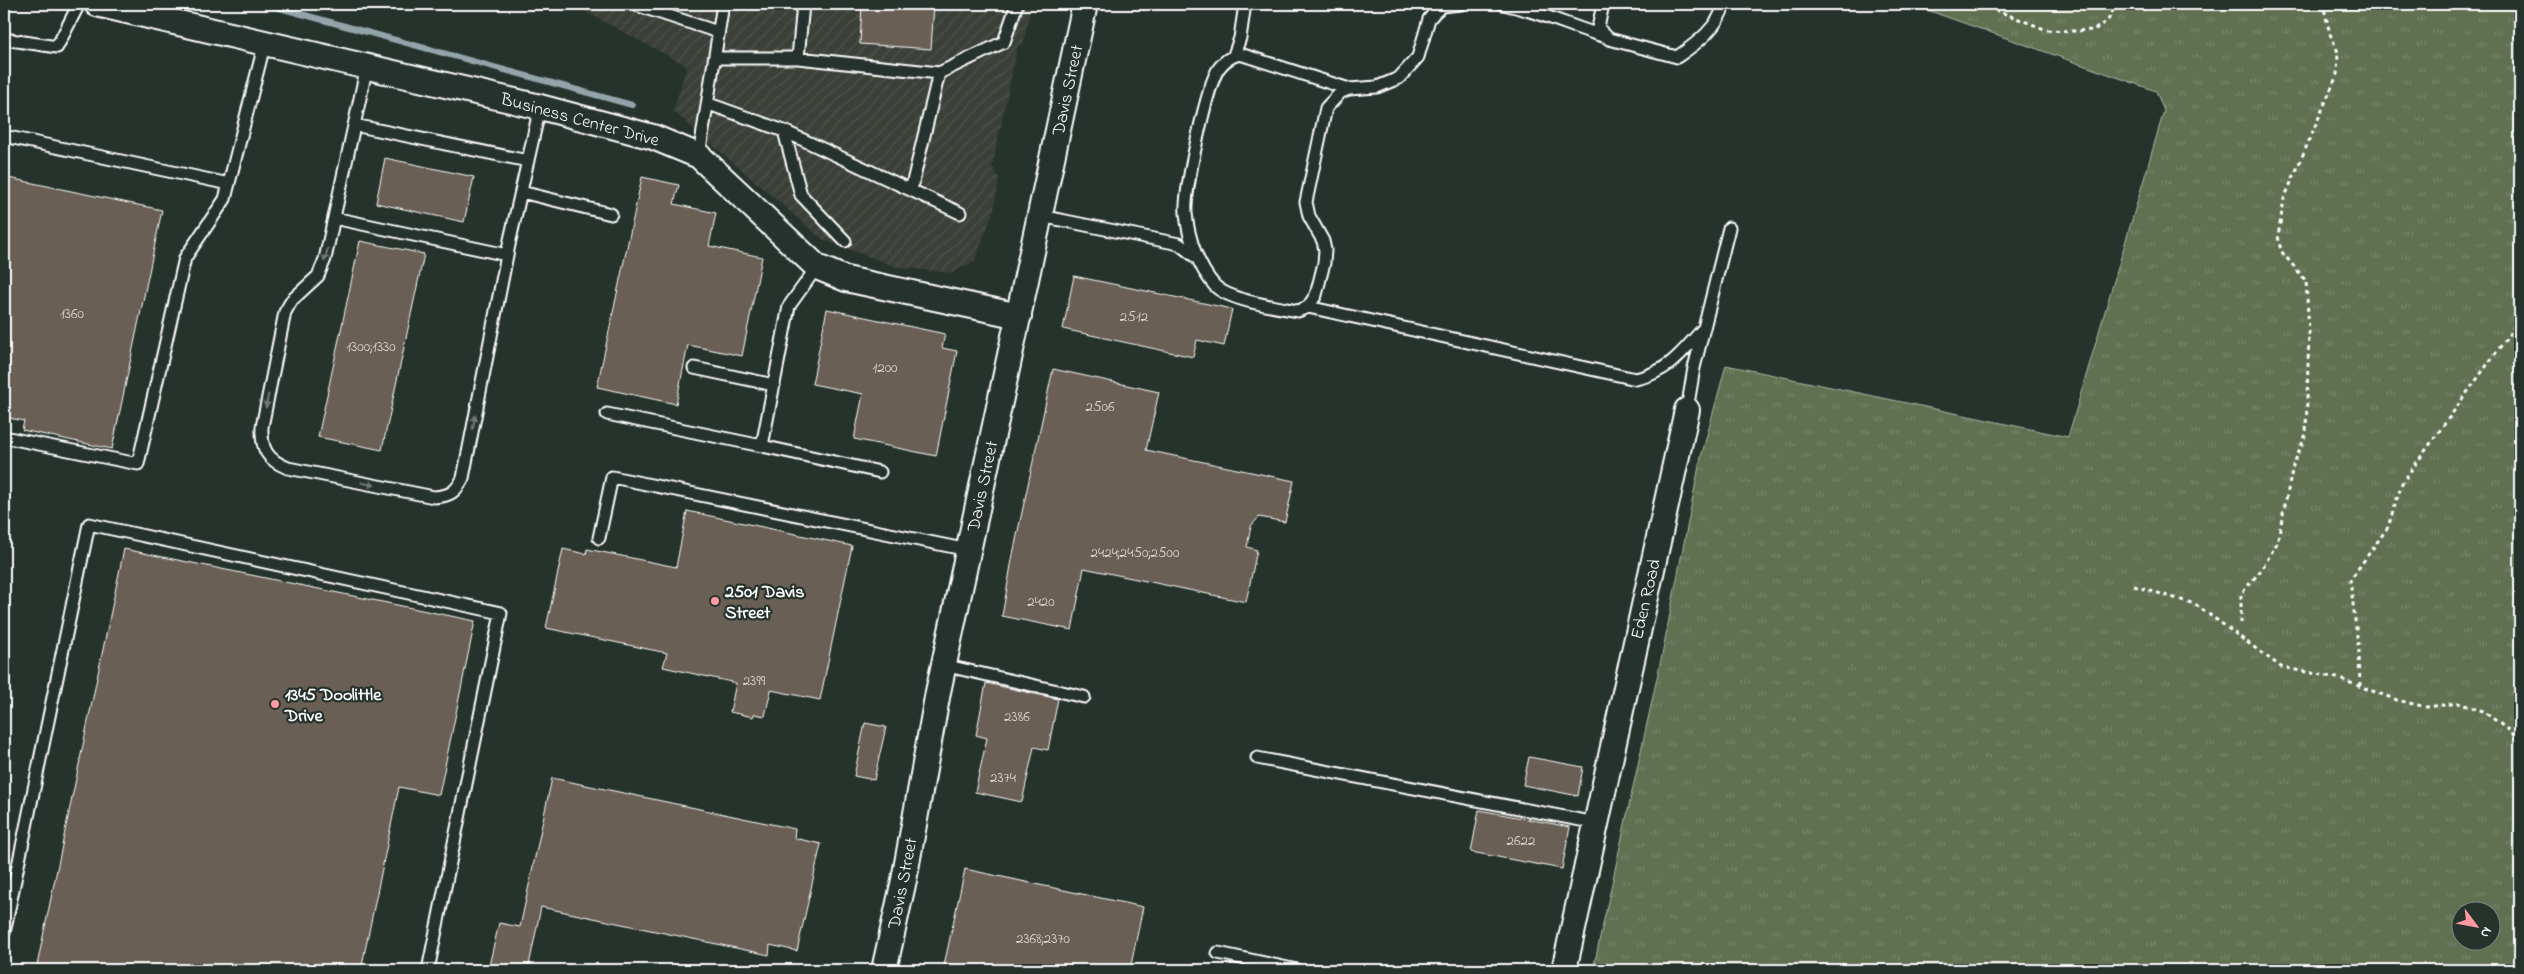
<svg xmlns="http://www.w3.org/2000/svg" width="2524" height="974" font-family="'Indie Flower',sans-serif">
<defs>
<pattern id="industrial-furrows" width="10" height="10" patternUnits="userSpaceOnUse" patternTransform="scale(1.25)"><rect width="10" height="10" fill="#3a4039"/><path d="M-1 1l2-2M0 10L10 0M9 11l2-2" fill="none" stroke="#4e534d"/></pattern>
<pattern id="grass-tufts" width="24" height="20" patternUnits="userSpaceOnUse" patternTransform="scale(1.25)"><rect width="24" height="20" fill="#616f51"/><path d="M3 7l-1-3M5 7V3M7 7l1-3M15 17l-1-3M17 17v-4M19 17l1-3" fill="none" stroke="#79856b"/></pattern>
</defs>
<rect width="100%" height="100%" fill="#26332d"/>
<filter id="ink" filterUnits="userSpaceOnUse"><feTurbulence type="fractalNoise" baseFrequency=".02" numOctaves="2"/><feDisplacementMap in="SourceGraphic" scale="10" xChannelSelector="R" yChannelSelector="G"/><feConvolveMatrix kernelMatrix="1 2 1 2 8 2 1 2 1" color-interpolation-filters="sRGB"/></filter>
<g filter="url(#ink)">
<!-- industrial -->
<path fill="url(#industrial-furrows)" d="M571 4H1032L1023 45H1018L992 167 999 178 994 209 975 261 952 273 897 267 822 239 673 111 687 66Z"/>
<!-- grass -->
<path fill="url(#grass-tufts)" stroke="#b0b7a8" fill-rule="evenodd" d="M1910 4H2520V970H1593L1662 655 1700 461 1726 365 2068 437 2164 111 2156 91ZM2462 912H2492V942H2462Z"/>
<g fill="none" stroke-linecap="round" stroke-linejoin="round">
<!-- stream -->
<path stroke="#94a4ab" stroke-width="6" d="M265 4 632 105"/>
</g>
<!-- building -->
<path fill="#6a5f54" stroke="#fff" d="M862 4H934L931 49 860 44Z
M385 158 474 177 464 222 376 203Z
M4 177 162 210 112 449 22 430 24 421 4 417Z
M642 177 679 185 674 204 716 213 709 246 762 257 742 356 688 345 676 404 597 387Z
M360 241 424 254 382 450 318 437Z
M1074 276 1232 309 1224 346 1197 340 1193 357 1063 329Z
M827 309 945 334 942 348 957 351 936 456 854 439 863 394 812 384Z
M1053 369 1159 392 1146 450 1294 481 1285 522 1259 517 1251 526 1247 547 1257 550 1246 602 1084 568 1072 630 1002 616 1013 554Z
M687 511 852 546 820 700 771 690 765 716 754 714 753 717 730 712 736 683 663 667 667 653 546 628 563 549 586 554 587 549 676 567Z
M124 549 475 621 439 795 399 787 361 970H36Z
M986 683 1058 699 1048 750 1034 747 1022 802 975 792 987 738 976 735Z
M865 723 886 727 874 780 854 776Z
M1529 757 1583 767 1578 796 1523 785Z
M552 778 795 829 794 838 821 844 797 951 770 945 769 955 541 907 528 970H488L499 923 520 927Z
M1479 810 1570 827 1562 869 1471 852Z
M965 869 1143 907 1130 970H943Z"/>
<g fill="none" stroke-linecap="round" stroke-linejoin="round">
<!-- service casing -->
<g stroke="#fff" stroke-width="15">
<path id="service" d="M633 4 718 32
M1503 4C1538 11 1569 26 1603 36
M1603 4 1598 28 1609 39 1677 57C1696 44 1719 27 1724 4
M4 39 57 47 79 4
M1234 55 1240 38 1245 4
M715 58H798L939 73
M798 58 803 4
M367 66 325 259 318 276 292 300 285 312 262 427C261 449 267 460 288 468L434 497C450 496 456 492 463 478L510 240 540 107
M1349 89 1240 54C1232 56 1224 61 1219 68 1207 84 1184 192 1186 213 1188 237 1198 267 1215 286 1230 301 1277 307 1298 311L1308 307 1316 295 1324 263 1325 250 1323 241 1309 216 1306 202 1326 108 1341 92 1349 89 1377 87 1399 78 1418 57 1429 19 1435 12 1442 6 1461 4
M709 104 784 131 960 213
M354 125 528 161
M784 131 801 195 845 241
M4 136 229 184
M699 156 723 4
M911 190 939 73 1004 42 1017 4
M521 192 611 214
M1041 216 1179 244 1197 258
M334 218 507 255
M1308 307 1636 379C1670 371 1682 352 1704 328
M694 368 774 385
M1687 410 1694 368 1729 228
M607 414 762 446 789 306 817 267
M4 437 138 464 185 258 225 199 265 42
M762 446 880 472
M599 538 612 477 968 550
M943 665 1084 697
M1257 758 1596 823
M4 933 89 524 501 613 428 970
M1218 953 1297 970"/>
</g>
<!-- minor casing -->
<g stroke="#fff" stroke-width="28">
<path id="minor" d="M97 4 540 107 653 137 699 156 817 267 846 279 1019 316
M884 970 904 880 938 692 1085 4
M1564 970 1687 410"/>
</g>
<!-- path -->
<path stroke="#fff" stroke-width="3" stroke-dasharray="4 4" stroke-linecap="butt" d="M1980 4 2047 30 2074 31 2094 30 2108 20 2116 4
M2134 586 2195 604 2281 667 2337 678 2397 700 2426 707 2458 703 2483 711 2511 732 2520 742
M2241 623V594L2262 569 2277 543 2293 466 2306 434 2309 331 2306 281 2281 251 2278 236 2284 199 2337 75 2338 52 2330 34 2323 4
M2360 686 2359 652 2350 580 2388 527 2402 483 2513 329 2520 297"/>
<!-- service -->
<use href="#service" stroke="#26332d" stroke-width="11"/>
<!-- minor -->
<use href="#minor" stroke="#26332d" stroke-width="24"/>
</g>
<!-- one-way arrows -->
<defs><path id="oneway-solid" d="M-6-.8H1V-3.2L6.5 0L1 3.2V.8H-6Z" transform="scale(1.25)"/></defs>
<g fill="#727a76">
<use href="#oneway-solid" transform="translate(326 255) rotate(105)"/>
<use href="#oneway-solid" transform="translate(267 401) rotate(101)"/>
<use href="#oneway-solid" transform="translate(474 422) rotate(-79)"/>
<use href="#oneway-solid" transform="translate(368 484) rotate(11)"/>
</g>
</g>
<!-- markers -->
<g fill="#ff9aa2" stroke="#26332d" stroke-width="2">
<circle cx="715" cy="601" r="5"/>
<circle cx="275" cy="704" r="5"/>
</g>
<g text-anchor="middle" stroke-width="4.5" stroke-linejoin="round" paint-order="stroke">
<!-- number labels -->
<g font-size="15" fill="#dad7d4">
<text x="72" y="318">1360</text>
<text x="1134" y="321">2512</text>
<text x="371" y="351">1300;1330</text>
<text x="885" y="372">1200</text>
<text x="1100" y="411">2506</text>
<text x="1135" y="557">2424;2450;2500</text>
<text x="1041" y="606">2420</text>
<text x="754" y="685">2399</text>
<text x="1017" y="721">2386</text>
<text x="1003" y="782">2374</text>
<text x="1521" y="845">2622</text>
<text x="1043" y="943">2368;2370</text>
</g>
<!-- street labels -->
<g font-size="18" fill="#fff" stroke="#26332d">
<text transform="translate(1067 90) rotate(-78)" y="6">Davis Street</text>
<text transform="translate(580 119) rotate(15)" y="6">Business Center Drive</text>
<text transform="translate(982 486) rotate(-78)" y="6">Davis Street</text>
<text transform="translate(1645 599) rotate(-77)" y="6">Eden Road</text>
<text transform="translate(902 883) rotate(-79)" y="6">Davis Street</text>
</g>
<!-- poi labels -->
<g font-size="18" font-weight="bold" fill="#fff" stroke="#26332d" text-anchor="start">
<text x="725" y="597">2501 Davis<tspan x="725" dy="21">Street</tspan></text>
<text x="285" y="700">1345 Doolittle<tspan x="285" dy="21">Drive</tspan></text>
</g>
</g>
<!-- margin -->
<rect width="2524" height="974" fill="none" stroke="#26332d" stroke-width="20"/>
<rect x="10" y="10" width="2504" height="954" fill="none" stroke="#fff" stroke-width="2" filter="url(#ink)"/>
<!-- north arrow -->
<g transform="translate(2476 926) rotate(122)"><circle r="24" fill="#26332d" stroke="#7d8581"/>
<path d="M0-4L9 19L0 12L-9 19Z" fill="#ff9aa2"/>
<text y="-8" font-size="14" font-weight="bold" text-anchor="middle" fill="#ffffff">N</text>
</g>
</svg>
